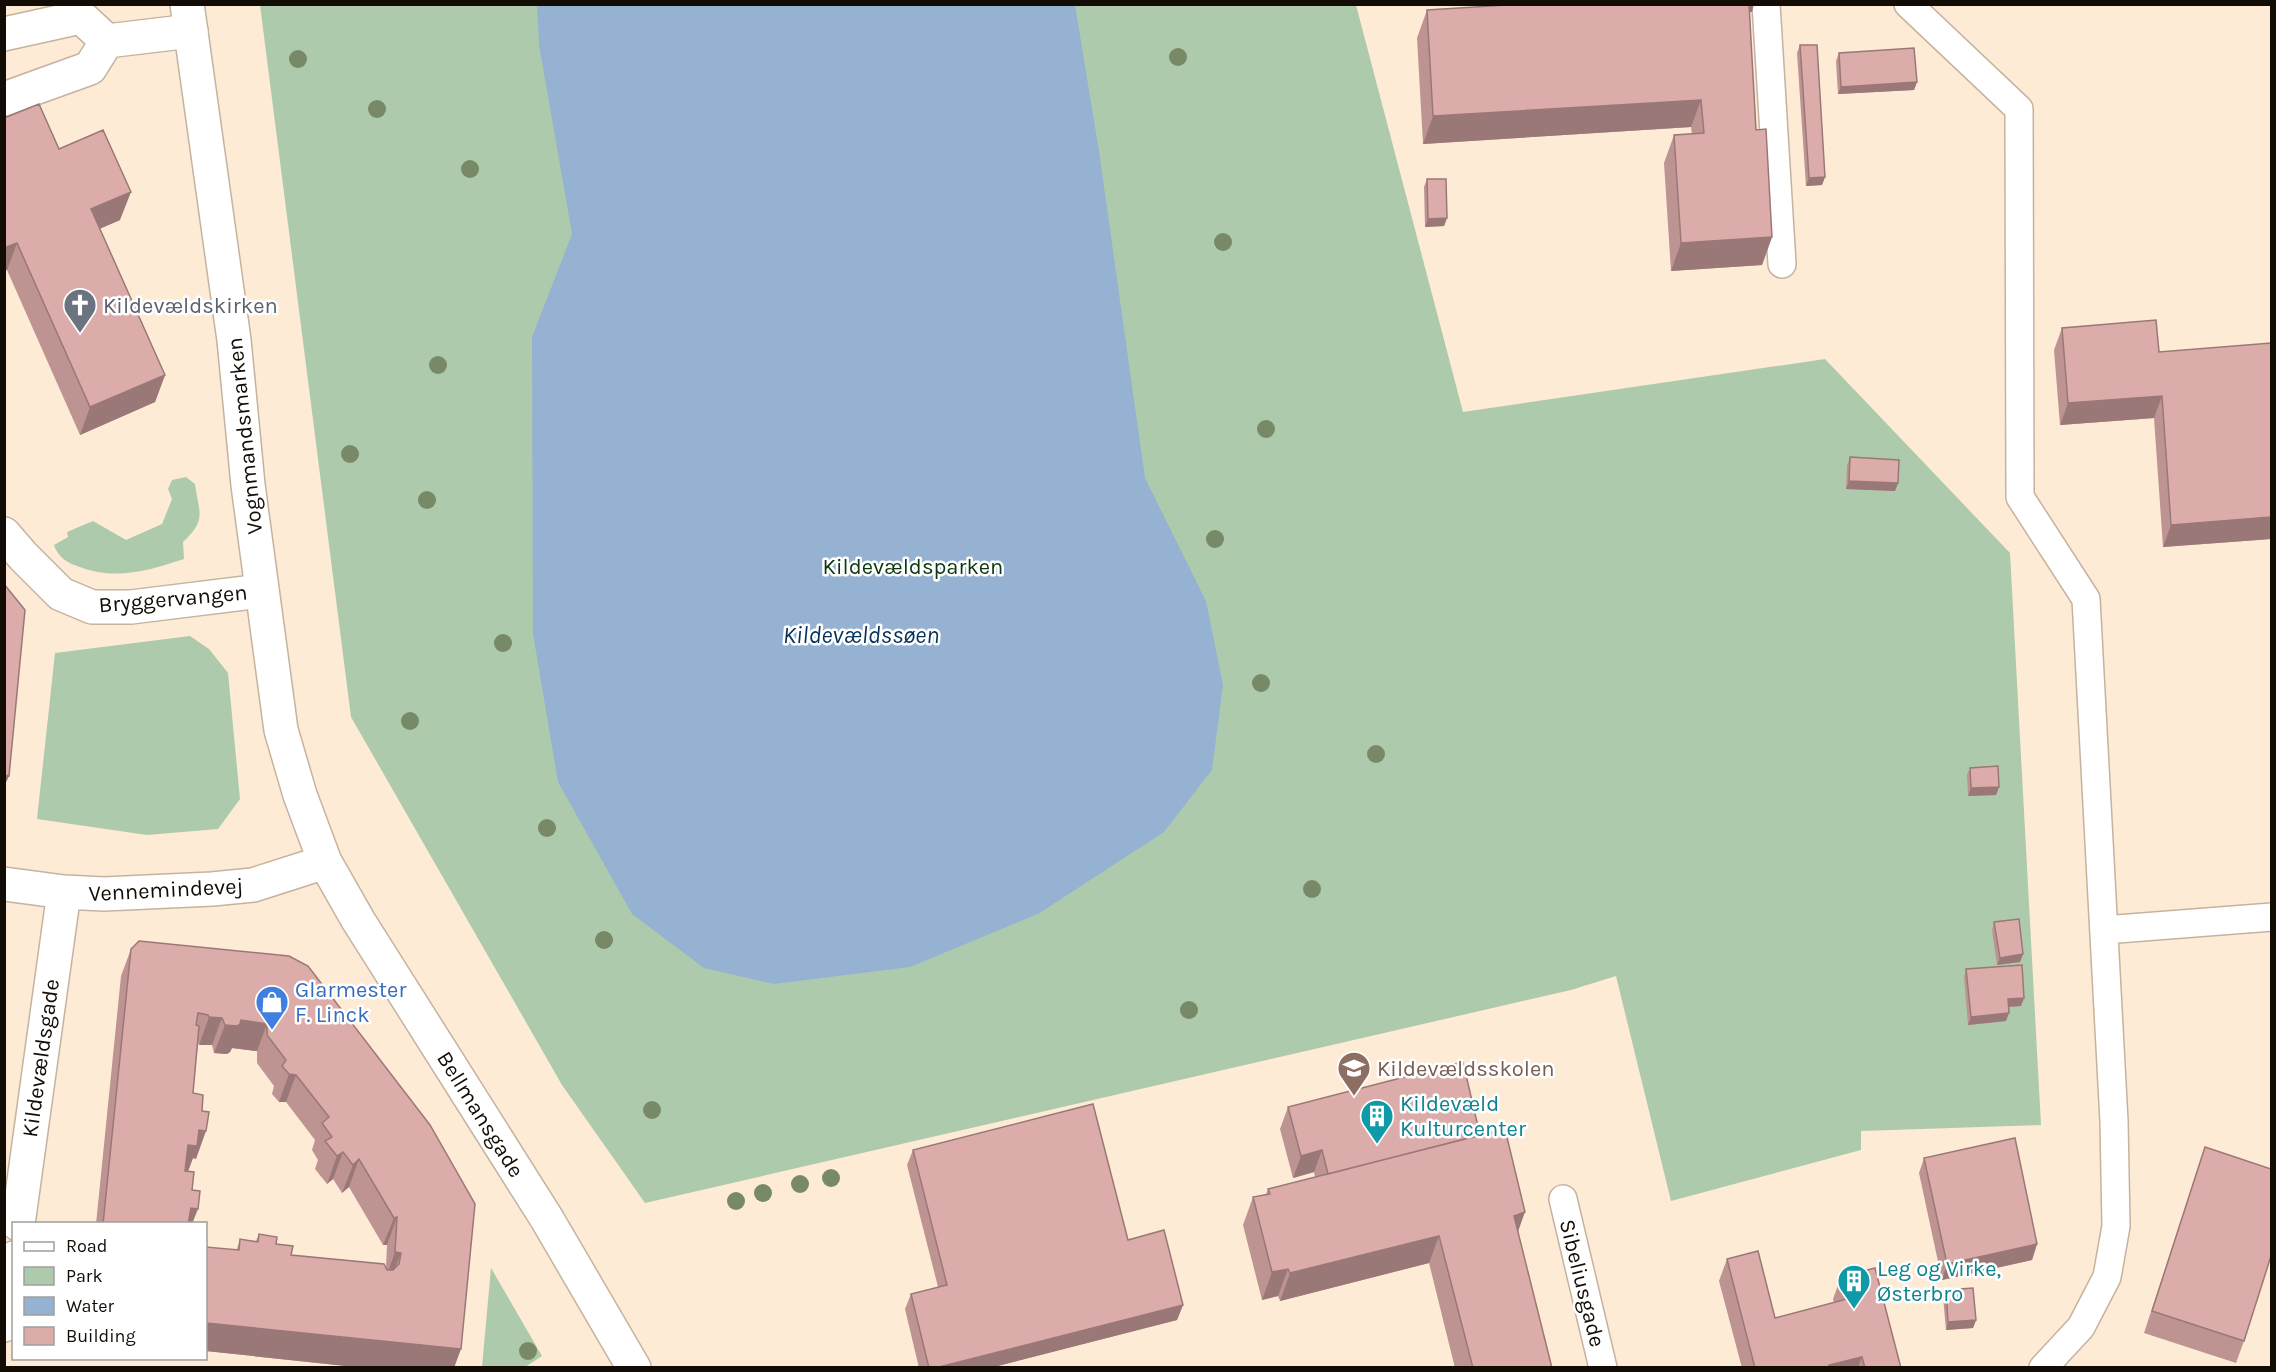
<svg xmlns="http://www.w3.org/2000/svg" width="2276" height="1372" font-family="Karla,sans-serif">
<rect width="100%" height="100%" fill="#fdebd6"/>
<!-- green -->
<path fill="#aecaac" d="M260 5H1356L1463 412 1825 359 2010 553 2041 1125 1861 1131V1150L1671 1201 1616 976 1571 990 645 1203 562 1085 351 717Z
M186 477 195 484C199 513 207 520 183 542L184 559C147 571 115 581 77 566 66 562 58 557 54 545L68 537 67 532 93 521 126 540 162 524 172 499 168 489 172 480Z
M190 636 209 649 228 673 240 799 218 829 147 835 37 819 55 653Z
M491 1268 542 1356 525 1367H482Z"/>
<!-- water -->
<path fill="#96b2d2" d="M537 5H1075L1099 151 1145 478 1206 601 1223 685 1212 770 1164 832 1038 914 910 967 774 984 704 968 632 914 558 782 533 634 532 337 572 234 539 45Z"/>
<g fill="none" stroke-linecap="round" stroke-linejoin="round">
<!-- lane casing -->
<g stroke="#c5b39f" stroke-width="30">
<path id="lane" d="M1766 4 1782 264
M1908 4 2019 109 2020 497 2086 599 2114 1121 2116 1226 2107 1277 2081 1327 2043 1368
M2104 930 2272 917
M1563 1199 1603 1368"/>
</g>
<!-- street casing -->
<g stroke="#c5b39f" stroke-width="36">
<path id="street" d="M4 34 81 17 107 41 191 31
M4 99 90 68 107 41
M4 534 23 556 61 594 92 607H131L262 591"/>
</g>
<!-- secondary casing -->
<g stroke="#c5b39f" stroke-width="36">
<path id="secondary" d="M187 4 234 340 248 485 281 730 300 795 325 862 358 920 547 1219 634 1368
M4 884 64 892 104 894 212 889 253 885 325 862
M18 1224 64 892
M4 1325 14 1258"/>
</g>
<!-- lane -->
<use href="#lane" stroke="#fff" stroke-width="27"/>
<!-- street -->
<use href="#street" stroke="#fff" stroke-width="33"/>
<!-- secondary -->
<use href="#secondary" stroke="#fff" stroke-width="33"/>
</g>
<!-- trees -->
<g fill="#778967">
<circle cx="1178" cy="57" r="9"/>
<circle cx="298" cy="59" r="9"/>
<circle cx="377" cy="109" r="9"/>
<circle cx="470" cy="169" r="9"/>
<circle cx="1223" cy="242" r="9"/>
<circle cx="438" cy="365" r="9"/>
<circle cx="1266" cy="429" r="9"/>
<circle cx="350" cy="454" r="9"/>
<circle cx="427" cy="500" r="9"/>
<circle cx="1215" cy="539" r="9"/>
<circle cx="503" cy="643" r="9"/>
<circle cx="1261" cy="683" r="9"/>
<circle cx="410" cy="721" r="9"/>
<circle cx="1376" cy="754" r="9"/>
<circle cx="547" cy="828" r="9"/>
<circle cx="1312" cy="889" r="9"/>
<circle cx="604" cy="940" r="9"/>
<circle cx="1189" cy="1010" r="9"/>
<circle cx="652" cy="1110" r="9"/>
<circle cx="831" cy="1178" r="9"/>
<circle cx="800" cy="1184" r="9"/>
<circle cx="763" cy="1193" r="9"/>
<circle cx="736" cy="1201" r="9"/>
<circle cx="528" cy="1351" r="9"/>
</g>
<!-- wall -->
<path fill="#bd9492" d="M1427 10 1752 12H1749L1756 130 1772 237 1762 265 1671 271 1664 163 1674 135 1692 134 1691 127 1423 144 1417 38Z
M1800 45 1825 177 1822 185 1806 186 1797 53Z
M1839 53 1917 82 1914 90 1838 94 1836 61Z
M4 118 59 149 120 220 99 229 165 375 155 402 80 435 7 270Z
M1427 179 1447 218 1444 226 1425 227 1424 187Z
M2062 328 2159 352 2271 343V539L2163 547 2154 418 2060 425 2054 350Z
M1850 457 1898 483 1895 491 1846 489 1847 465Z
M1970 768 1999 787 1996 795 1968 796 1967 775Z
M1994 922 2023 954 2020 962 1997 965 1992 930Z
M131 949 308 966 454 1368H365L206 1351 240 1239 256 1241 259 1234 291 1255 386 1267 387 1245H383L349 1187 342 1193 333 1179 327 1184 315 1169 318 1160 312 1150 315 1140 286 1102H279L272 1094 274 1086 257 1063V1051L232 1048 230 1052 227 1054 214 1053 212 1045H199L198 1043 193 1093 196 1159 193 1158 188 1172 192 1190V1224H96L121 976Z
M1966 969 2021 1006 2009 1007 2006 1021 1968 1025 1964 977Z
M1288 1107 1480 1135 1518 1232 1552 1368H1455L1429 1263 1280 1301 1278 1296 1262 1300 1243 1225 1253 1197 1266 1194 1268 1189 1315 1177 1314 1172 1293 1178 1280 1129Z
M2205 1147 2244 1341 2236 1363 2144 1333Z
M913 1150 1183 1305 1177 1320 990 1368H919L905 1309 911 1294 938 1287 907 1165Z
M1924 1158 2037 1244 2032 1260 1942 1280 1919 1173Z
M1727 1259 1775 1318 1834 1303 1833 1299 1841 1277 1901 1368H1742L1719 1281Z
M1946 1290 1976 1320 1973 1328 1946 1330 1943 1297Z"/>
<!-- shaded-wall -->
<path fill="#9a7877" d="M1741 4H1754L1752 12 1737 13Z
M1917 82 1914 90 1838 94 1841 87Z
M1701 100 1691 127 1423 144 1433 116Z
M1825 177 1822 185 1806 186 1809 178Z
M131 192 120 220 81 237 91 209Z
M1447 218 1444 226 1425 227 1428 219Z
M1772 237 1762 265 1671 271 1681 243Z
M17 243 7 270 4 271V248Z
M165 375 155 402 80 435 90 407Z
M2162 396 2154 418 2060 425 2068 403Z
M1849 481 1898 483 1895 491 1846 489Z
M2271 517V539L2163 547 2171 525Z
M4 775 9 776 4 787Z
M1999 787 1996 795 1968 796 1971 788Z
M2023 954 2020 962 1997 965 2000 958Z
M2024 998 2021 1006 2005 1007 2008 999Z
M2009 1013 2006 1021 1968 1025 1971 1017Z
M209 1017 222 1018 212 1045H199Z
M241 1020 267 1024 257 1051 232 1048 230 1052 227 1054 214 1053 225 1025Z
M289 1074 296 1075 286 1102H279Z
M199 1130 206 1131 196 1159 193 1158 187 1173H178L188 1145Z
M1322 1150 1314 1172 1293 1178 1301 1156Z
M343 1152 333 1179 327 1184 337 1156Z
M359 1159 349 1187 342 1193 353 1165Z
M191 1208 198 1209 192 1224H185Z
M1525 1212 1515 1240 1514 1216Z
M397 1217 387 1245H383L394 1218Z
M1439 1236 1429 1263 1280 1301 1290 1273Z
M2037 1244 2032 1260 1942 1280 1947 1264Z
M395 1252 401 1253 390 1280H385Z
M1288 1269 1278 1296 1262 1300 1272 1272Z
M1183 1305 1177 1320 990 1368H935Z
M1976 1320 1973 1328 1946 1330 1948 1322Z
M206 1323 461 1349 454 1368H365L206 1351Z
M1862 1357 1858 1368H1828L1829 1365Z"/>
<!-- building -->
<path fill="#dcacaa" stroke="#9a7877" stroke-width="1.5" d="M1523 4H1749L1756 130 1766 129 1772 237 1681 243 1674 135 1704 133 1701 100 1433 116 1427 10Z
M1800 45H1817L1825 177 1809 178Z
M1914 48 1917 82 1841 87 1839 53Z
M39 104 59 149 103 130 131 192 91 209 165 375 90 407 17 243 4 248V118Z
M1427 179H1446L1447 218 1428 219Z
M2156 320 2159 352 2271 343V517L2171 525 2162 396 2068 403 2062 328Z
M1850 457 1899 460 1898 483 1849 481Z
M4 584 25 610 9 776 4 775Z
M1998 766 1999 787 1971 788 1970 768Z
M2019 919 2023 954 2000 958 1994 922Z
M139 941 289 956 308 966 430 1125 475 1204 461 1349 206 1323V1247L239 1250 240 1239 258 1242 259 1234 277 1237 276 1244 293 1246 291 1255 384 1264 387 1270H393L399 1264 401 1253 395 1252 397 1217 394 1218 359 1159 353 1165 343 1152 337 1156 325 1141 332 1137 322 1123 329 1117 296 1075 289 1074 282 1066 286 1060 267 1035V1024L241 1020 240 1024 237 1026 225 1025 222 1018 209 1017 208 1015 198 1013 196 1025 199 1026 193 1093 203 1095 202 1111 209 1112 206 1131 199 1130 197 1146 188 1145 185 1171 194 1172 192 1190 200 1191 198 1209 191 1208 188 1224H103L131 949Z
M2022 965 2024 998 2008 999 2009 1013 1971 1017 1966 969Z
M1463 1062 1480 1135 1328 1174 1322 1150 1301 1156 1288 1107Z
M1093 1104 1128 1240 1164 1230 1183 1305 935 1368H929L911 1294 947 1285 913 1150Z
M1505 1129 1525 1212 1514 1216 1552 1368H1473L1439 1236 1290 1273 1288 1269 1272 1272 1253 1197 1270 1194 1268 1189Z
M2015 1138 2037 1244 1947 1264 1924 1158Z
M2205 1147 2271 1169V1256L2244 1341 2152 1311Z
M1758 1251 1775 1318 1847 1299 1841 1277 1875 1268 1901 1368H1865L1862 1357 1829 1365V1368H1755L1727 1259Z
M1973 1288 1976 1320 1948 1322 1946 1290Z"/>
<!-- icons -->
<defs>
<g id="church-pin" transform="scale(1.725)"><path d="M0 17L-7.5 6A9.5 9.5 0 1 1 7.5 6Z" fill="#6b7280" stroke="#fff"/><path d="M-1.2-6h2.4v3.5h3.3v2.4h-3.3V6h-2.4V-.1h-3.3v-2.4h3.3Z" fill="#fff"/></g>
<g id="shop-pin" transform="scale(1.725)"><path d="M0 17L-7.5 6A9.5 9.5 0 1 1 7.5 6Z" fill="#3f7fe0" stroke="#fff"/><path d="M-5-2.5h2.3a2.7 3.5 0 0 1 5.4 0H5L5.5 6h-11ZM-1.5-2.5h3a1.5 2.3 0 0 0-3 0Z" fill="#fff"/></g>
<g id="school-pin" transform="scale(1.725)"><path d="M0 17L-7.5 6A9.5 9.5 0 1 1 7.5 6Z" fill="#8d6e63" stroke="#fff"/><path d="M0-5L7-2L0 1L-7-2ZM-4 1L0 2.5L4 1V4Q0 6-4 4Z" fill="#fff"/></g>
<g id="building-pin" transform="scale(1.725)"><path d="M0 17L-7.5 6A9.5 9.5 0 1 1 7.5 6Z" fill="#0f9aa8" stroke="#fff"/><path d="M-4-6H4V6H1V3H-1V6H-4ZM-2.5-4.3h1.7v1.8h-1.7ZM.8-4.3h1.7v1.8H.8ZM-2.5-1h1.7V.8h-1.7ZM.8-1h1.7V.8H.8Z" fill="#fff"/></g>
</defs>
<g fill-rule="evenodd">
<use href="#church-pin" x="80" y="305"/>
<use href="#shop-pin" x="272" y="1002"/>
<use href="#school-pin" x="1354" y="1068"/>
<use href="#building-pin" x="1377" y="1116"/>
<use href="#building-pin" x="1854" y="1281"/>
</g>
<g text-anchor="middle" stroke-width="5" stroke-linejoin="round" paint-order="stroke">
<!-- worship labels -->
<g font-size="22" fill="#5b616d" stroke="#fff" text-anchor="start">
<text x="103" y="313">Kildevældskirken</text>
</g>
<!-- street labels -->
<g font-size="22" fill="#120c05" stroke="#fff">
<text transform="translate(244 436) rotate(-96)" y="8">Vognmandsmarken</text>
<text transform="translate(173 598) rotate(-5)" y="8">Bryggervangen</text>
<text transform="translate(166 889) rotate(-3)" y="8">Vennemindevej</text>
<text transform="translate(40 1058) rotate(-82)" y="8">Kildevældsgade</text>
<text transform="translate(481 1114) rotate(58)" y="8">Bellmansgade</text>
<text transform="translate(1583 1283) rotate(76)" y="8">Sibeliusgade</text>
</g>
<!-- park labels -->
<g font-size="22" fill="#0a380d" stroke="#fff">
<text x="913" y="574">Kildevældsparken</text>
</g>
<!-- shop labels -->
<g font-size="22" fill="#366cbe" stroke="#fff" text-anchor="start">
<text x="295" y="997">Glarmester<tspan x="295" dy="25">F. Linck</tspan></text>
</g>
<!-- education labels -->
<g font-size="22" fill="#785e54" stroke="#fff" text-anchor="start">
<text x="1377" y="1076">Kildevældsskolen</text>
</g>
<!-- culture labels -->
<g font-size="22" fill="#0d838f" stroke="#fff" text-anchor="start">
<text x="1400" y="1111">Kildevæld<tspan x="1400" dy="25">Kulturcenter</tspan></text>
<text x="1877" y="1276">Leg og Virke,<tspan x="1877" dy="25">Østerbro</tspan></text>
</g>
<!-- water labels -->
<g font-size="24" font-style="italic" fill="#05325b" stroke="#fff">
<text x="861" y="643">Kildevældssøen</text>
</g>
</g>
<!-- border -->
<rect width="2276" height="1372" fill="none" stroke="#120c05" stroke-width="12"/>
<!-- legend -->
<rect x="12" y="1222" width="195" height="138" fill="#ffffff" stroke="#a09e9b" stroke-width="1.5"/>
<rect x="24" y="1242" width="30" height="9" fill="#ffffff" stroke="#a09e9b" stroke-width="1.5"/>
<text x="66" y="1252" font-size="18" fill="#120c05">Road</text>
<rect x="24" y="1267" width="30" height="18" fill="#aecaac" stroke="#a09e9b" stroke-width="1.5"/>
<text x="66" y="1282" font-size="18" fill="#120c05">Park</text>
<rect x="24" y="1297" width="30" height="18" fill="#96b2d2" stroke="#a09e9b" stroke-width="1.5"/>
<text x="66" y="1312" font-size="18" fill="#120c05">Water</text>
<rect x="24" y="1327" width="30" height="18" fill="#dcacaa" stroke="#a09e9b" stroke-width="1.5"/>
<text x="66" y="1342" font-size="18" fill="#120c05">Building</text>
</svg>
